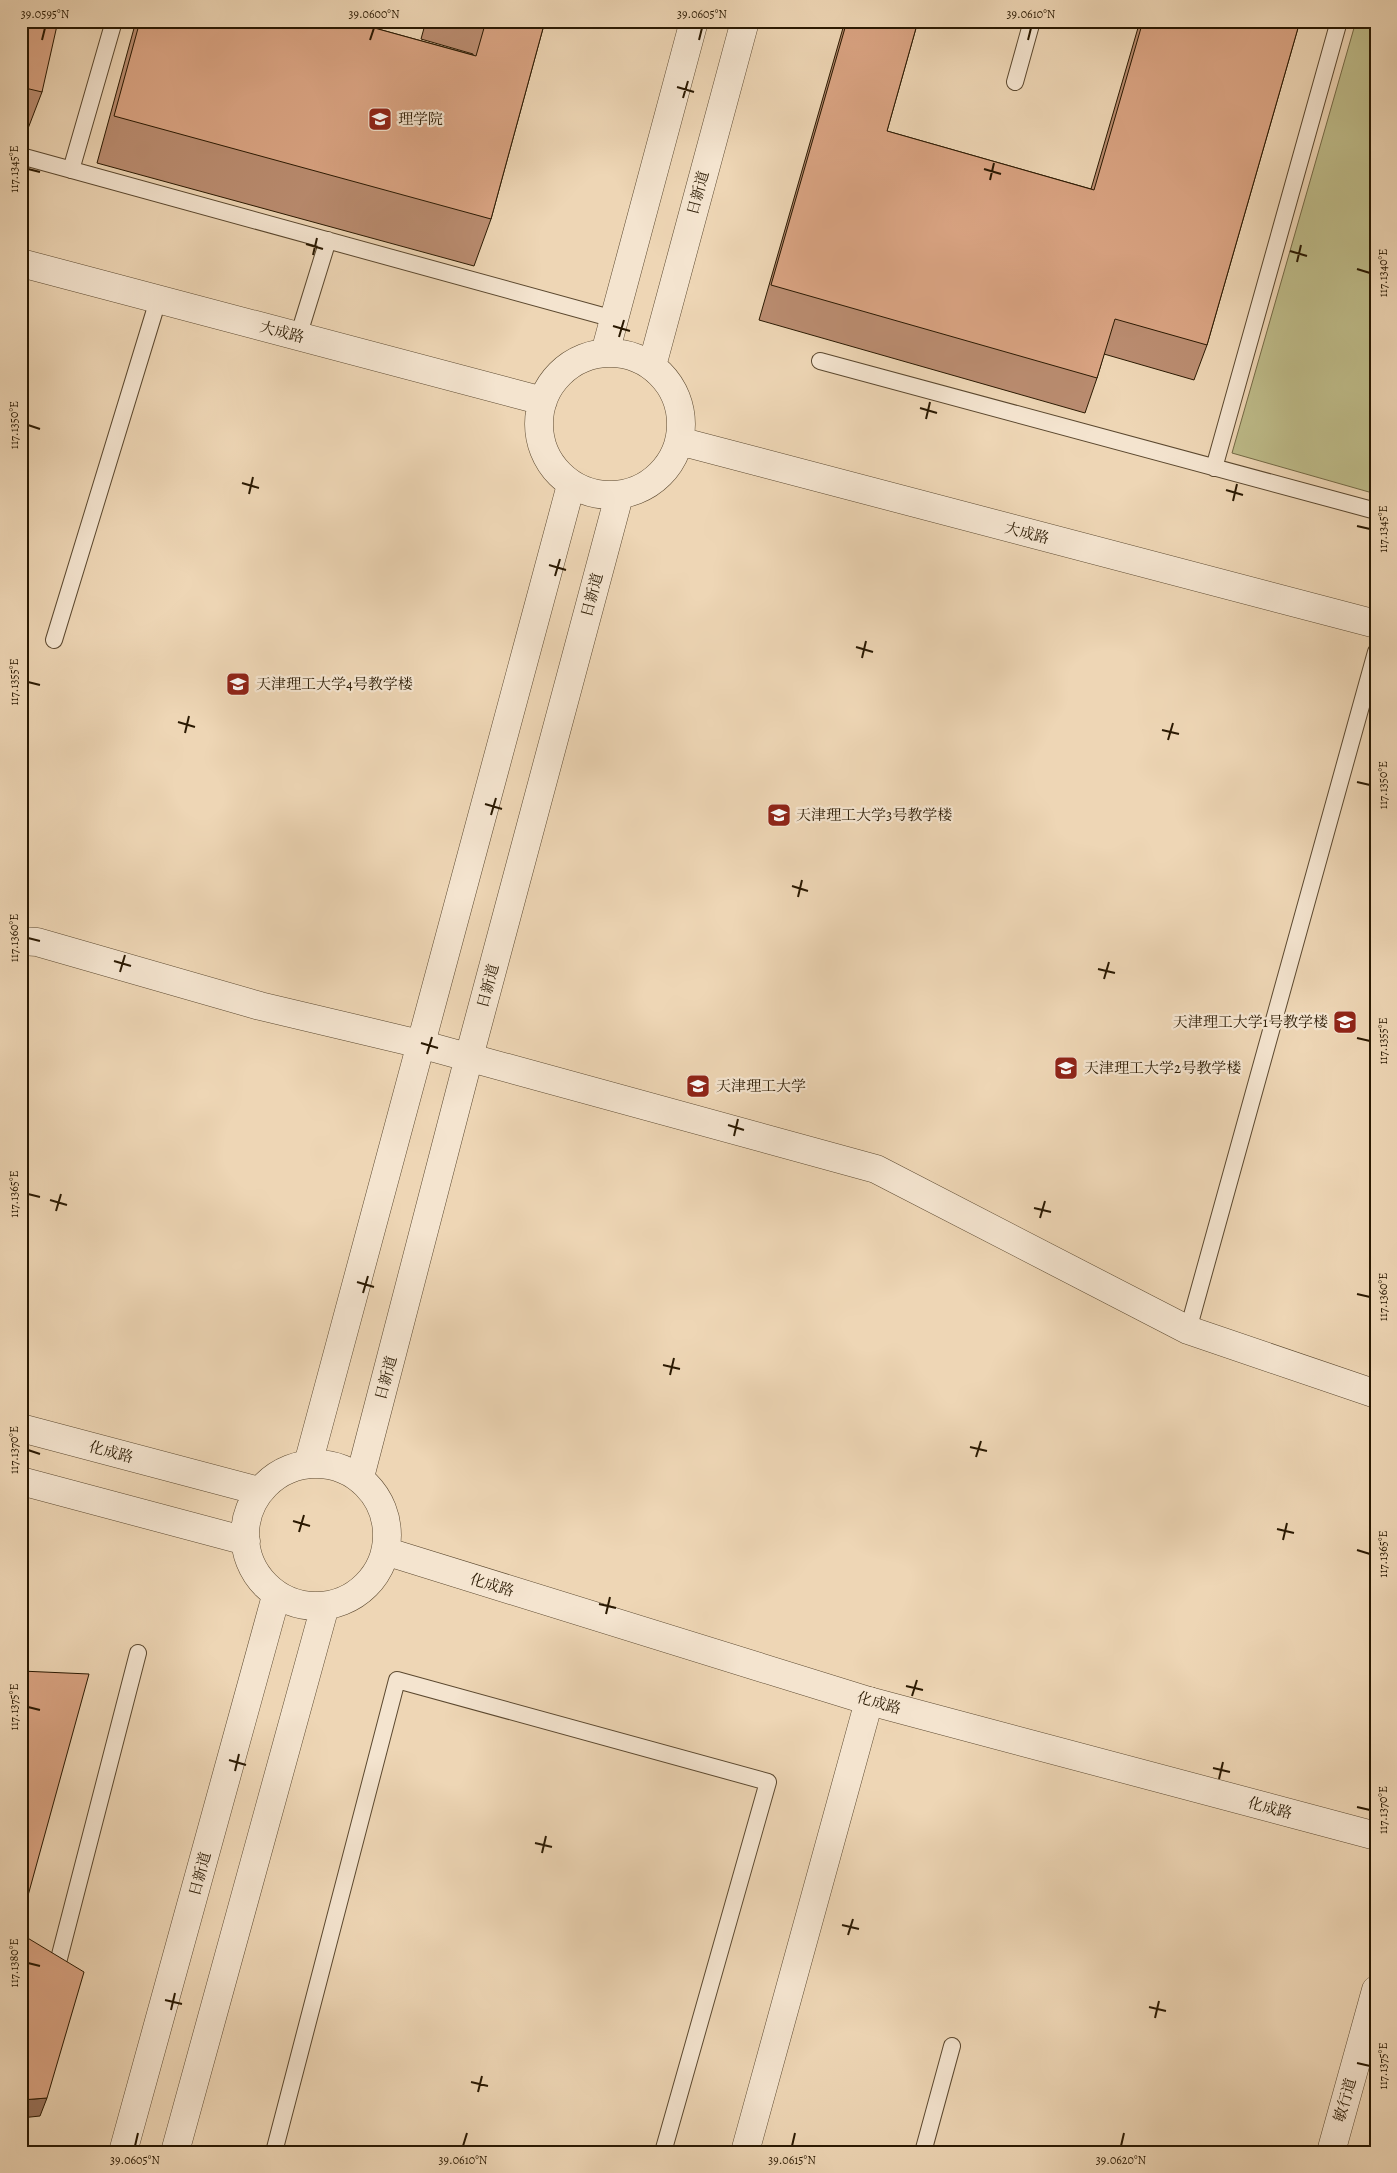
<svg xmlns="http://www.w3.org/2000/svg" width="1397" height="2173" font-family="Alegreya,'Noto Serif SC',serif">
<rect width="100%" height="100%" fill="#eed6b5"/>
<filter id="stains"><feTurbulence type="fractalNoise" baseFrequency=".004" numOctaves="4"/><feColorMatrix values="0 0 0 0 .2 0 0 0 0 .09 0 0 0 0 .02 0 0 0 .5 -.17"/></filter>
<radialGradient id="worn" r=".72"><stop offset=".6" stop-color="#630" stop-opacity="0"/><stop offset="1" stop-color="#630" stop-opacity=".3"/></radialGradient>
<!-- green -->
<path fill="#bebc8a" stroke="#746a46" d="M1356 21H1376V494L1232 453Z"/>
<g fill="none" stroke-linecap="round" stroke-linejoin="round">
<!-- service casing -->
<g stroke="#5b482f" stroke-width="18">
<path id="service" d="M1015 82 1032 21
M21 156 614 319
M71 170 114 21
M298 337 328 240
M820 361 1376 511
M1214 468 1339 21
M54 640 158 300
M1188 1330 1376 652
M54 1978 138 1653
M274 2152 397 1680 768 1782 663 2152
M923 2152 952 2046"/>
</g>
<!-- minor casing -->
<g stroke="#5b482f" stroke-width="29">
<path id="minor" d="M21 263 543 401
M605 353 694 21
M539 424a71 71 0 1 1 142 0a71 71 0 1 1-142 0Z
M652 366 745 21
M679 441 1376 624
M21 941 37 942 260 1006 420 1044 876 1169 1188 1330 1376 1394
M308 1464 571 485
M360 1477 469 1057 619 496
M745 2152 869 1701
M1331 2152 1376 1990"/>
</g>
<!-- tertiary casing -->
<g stroke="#5b482f" stroke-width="29">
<path id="tertiary" d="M21 1428 259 1491
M245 1535a71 71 0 1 1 142 0a71 71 0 1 1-142 0Z
M21 1481 246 1541
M388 1552 869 1701 1376 1836
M123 2152 276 1596
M175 2152 325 1606"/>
</g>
<!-- service -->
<use href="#service" stroke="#f4e4cf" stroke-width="16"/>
<!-- minor -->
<use href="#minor" stroke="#f4e4cf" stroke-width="28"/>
<!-- tertiary -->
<use href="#tertiary" stroke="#f4e4cf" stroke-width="28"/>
</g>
<!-- wall -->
<path fill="#bb8d71" stroke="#2a1902" d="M21 21 42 92 24 139 21 138Z
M136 21H349L473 55V54L421 39 426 21H545L491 219 474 266 97 163Z
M845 21H918L887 131 1091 189 1140 21H1300L1207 345 1194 380 1104 354 1097 378 1085 413 759 320Z"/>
<!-- shaded-wall -->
<path fill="#99735c" stroke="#2a1902" d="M47 2098 40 2116 21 2118V2100Z"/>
<!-- building -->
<path fill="#daa483" stroke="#2a1902" d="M21 21H58L42 92 21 87Z
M140 21H349L476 56 486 21H545L491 219 114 116Z
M847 21H918L887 131 1094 190 1143 21H1300L1207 345 1115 319 1097 378 771 285Z
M21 1671 89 1674 21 1921Z
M21 1934 84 1972 47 2098 21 2100Z"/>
<!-- ticks -->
<path fill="none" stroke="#2a1902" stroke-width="2" d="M42 40 45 28M370 40 374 28M699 40 702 28M1028 40 1031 28M677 87 694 92M683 98 688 81M28 169 40 172M984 169 1001 174M990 180 994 163M306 244 323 249M1290 251 1307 256M313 255 317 238M1297 262 1301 245M1357 269 1370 273M613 326 630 331M619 337 624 320M920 408 937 413M926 419 930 402M28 425 40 429M242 483 259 488M1226 490 1243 495M249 494 253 477M1233 501 1237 484M1357 526 1370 529M549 565 566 570M555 576 560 559M856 647 873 652M862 658 866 641M28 682 40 685M178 722 195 727M1162 730 1179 734M185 733 189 716M1168 740 1173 723M1357 782 1370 785M485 804 502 809M491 815 496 798M792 886 808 891M798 897 802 880M28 938 40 941M114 961 131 966M1098 969 1115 973M120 972 125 955M1104 979 1109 962M1357 1038 1370 1041M421 1043 438 1048M427 1054 432 1037M728 1125 744 1130M734 1136 738 1119M28 1194 40 1197M50 1200 67 1205M1034 1208 1051 1212M56 1211 61 1194M1040 1218 1045 1201M357 1282 374 1287M363 1293 368 1276M1357 1294 1370 1297M663 1365 680 1369M670 1375 674 1358M970 1447 987 1451M28 1450 40 1454M976 1457 981 1441M293 1521 310 1526M1277 1529 1294 1533M299 1532 304 1515M1283 1540 1287 1523M1357 1550 1370 1554M599 1604 616 1608M606 1614 610 1597M906 1686 923 1690M912 1696 917 1680M28 1707 40 1710M229 1760 246 1765M1213 1768 1230 1772M235 1771 239 1754M1219 1779 1223 1762M1357 1807 1370 1810M535 1843 552 1847M542 1853 546 1836M842 1925 859 1929M848 1935 853 1919M28 1963 40 1966M165 2000 182 2004M1149 2007 1166 2011M171 2010 175 1993M1155 2018 1159 2001M1357 2063 1370 2066M471 2082 488 2086M478 2092 482 2076M135 2146 138 2133M463 2146 467 2133M792 2146 795 2133M1121 2146 1124 2133"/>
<!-- icons -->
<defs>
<g id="university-square" transform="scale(1.25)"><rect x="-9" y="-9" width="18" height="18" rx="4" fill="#8f2418" stroke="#f4e4cf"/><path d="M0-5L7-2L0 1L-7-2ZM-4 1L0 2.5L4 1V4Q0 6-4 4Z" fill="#fff"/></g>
</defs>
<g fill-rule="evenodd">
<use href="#university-square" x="380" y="119"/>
<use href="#university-square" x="238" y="684"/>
<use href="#university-square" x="779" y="815"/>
<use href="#university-square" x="1345" y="1022"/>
<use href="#university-square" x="1066" y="1068"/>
<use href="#university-square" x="698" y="1086"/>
</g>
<g text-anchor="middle" stroke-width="4.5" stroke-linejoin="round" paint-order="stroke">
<!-- poi labels -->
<g font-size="15" fill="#2a1902" stroke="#f4e4cf" text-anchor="start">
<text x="398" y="124">理学院</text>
<text x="256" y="689">天津理工大学4号教学楼</text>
<text x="796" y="820">天津理工大学3号教学楼</text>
<text x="1328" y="1027" text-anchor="end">天津理工大学1号教学楼</text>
<text x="1084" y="1073">天津理工大学2号教学楼</text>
<text x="716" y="1091">天津理工大学</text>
</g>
<!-- street labels -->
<g font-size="15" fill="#2a1902" stroke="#f4e4cf">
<text transform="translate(698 193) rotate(-75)" y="5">日新道</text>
<text transform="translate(282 332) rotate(15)" y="5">大成路</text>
<text transform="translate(1027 533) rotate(15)" y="5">大成路</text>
<text transform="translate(592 595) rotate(-75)" y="5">日新道</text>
<text transform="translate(488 986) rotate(-75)" y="5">日新道</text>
<text transform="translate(386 1378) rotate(-75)" y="5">日新道</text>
<text transform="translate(111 1452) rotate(15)" y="5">化成路</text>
<text transform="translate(492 1585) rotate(17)" y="5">化成路</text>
<text transform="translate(879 1703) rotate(16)" y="5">化成路</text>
<text transform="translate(1270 1808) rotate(15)" y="5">化成路</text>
<text transform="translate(200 1874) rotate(-75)" y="5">日新道</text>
<text transform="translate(1345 2100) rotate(-74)" y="5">敏行道</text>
</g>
</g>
<!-- margin -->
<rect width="1397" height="2173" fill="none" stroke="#eed6b5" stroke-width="55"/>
<rect x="28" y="28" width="1342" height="2118" fill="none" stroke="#2a1902" stroke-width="2"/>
<g font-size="12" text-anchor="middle" fill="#2a1902">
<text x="45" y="18">39.0595°N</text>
<text x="374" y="18">39.0600°N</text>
<text x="702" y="18">39.0605°N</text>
<text x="1031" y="18">39.0610°N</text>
<text transform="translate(14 169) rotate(-90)" y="4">117.1345°E</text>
<text transform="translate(1383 273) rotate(-90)" y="4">117.1340°E</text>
<text transform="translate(14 425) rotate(-90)" y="4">117.1350°E</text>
<text transform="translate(1383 529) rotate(-90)" y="4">117.1345°E</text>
<text transform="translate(14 682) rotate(-90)" y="4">117.1355°E</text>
<text transform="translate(1383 785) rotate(-90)" y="4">117.1350°E</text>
<text transform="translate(14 938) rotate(-90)" y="4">117.1360°E</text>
<text transform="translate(1383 1041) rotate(-90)" y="4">117.1355°E</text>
<text transform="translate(14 1194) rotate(-90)" y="4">117.1365°E</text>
<text transform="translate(1383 1297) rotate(-90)" y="4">117.1360°E</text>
<text transform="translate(14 1450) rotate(-90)" y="4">117.1370°E</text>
<text transform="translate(1383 1554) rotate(-90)" y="4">117.1365°E</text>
<text transform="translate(14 1707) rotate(-90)" y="4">117.1375°E</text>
<text transform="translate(1383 1810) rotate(-90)" y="4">117.1370°E</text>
<text transform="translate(14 1963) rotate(-90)" y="4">117.1380°E</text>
<text transform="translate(1383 2066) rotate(-90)" y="4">117.1375°E</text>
<text x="135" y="2164">39.0605°N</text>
<text x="463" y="2164">39.0610°N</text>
<text x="792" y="2164">39.0615°N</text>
<text x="1121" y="2164">39.0620°N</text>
</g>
<rect width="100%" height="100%" filter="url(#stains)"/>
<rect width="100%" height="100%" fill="url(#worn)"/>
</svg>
